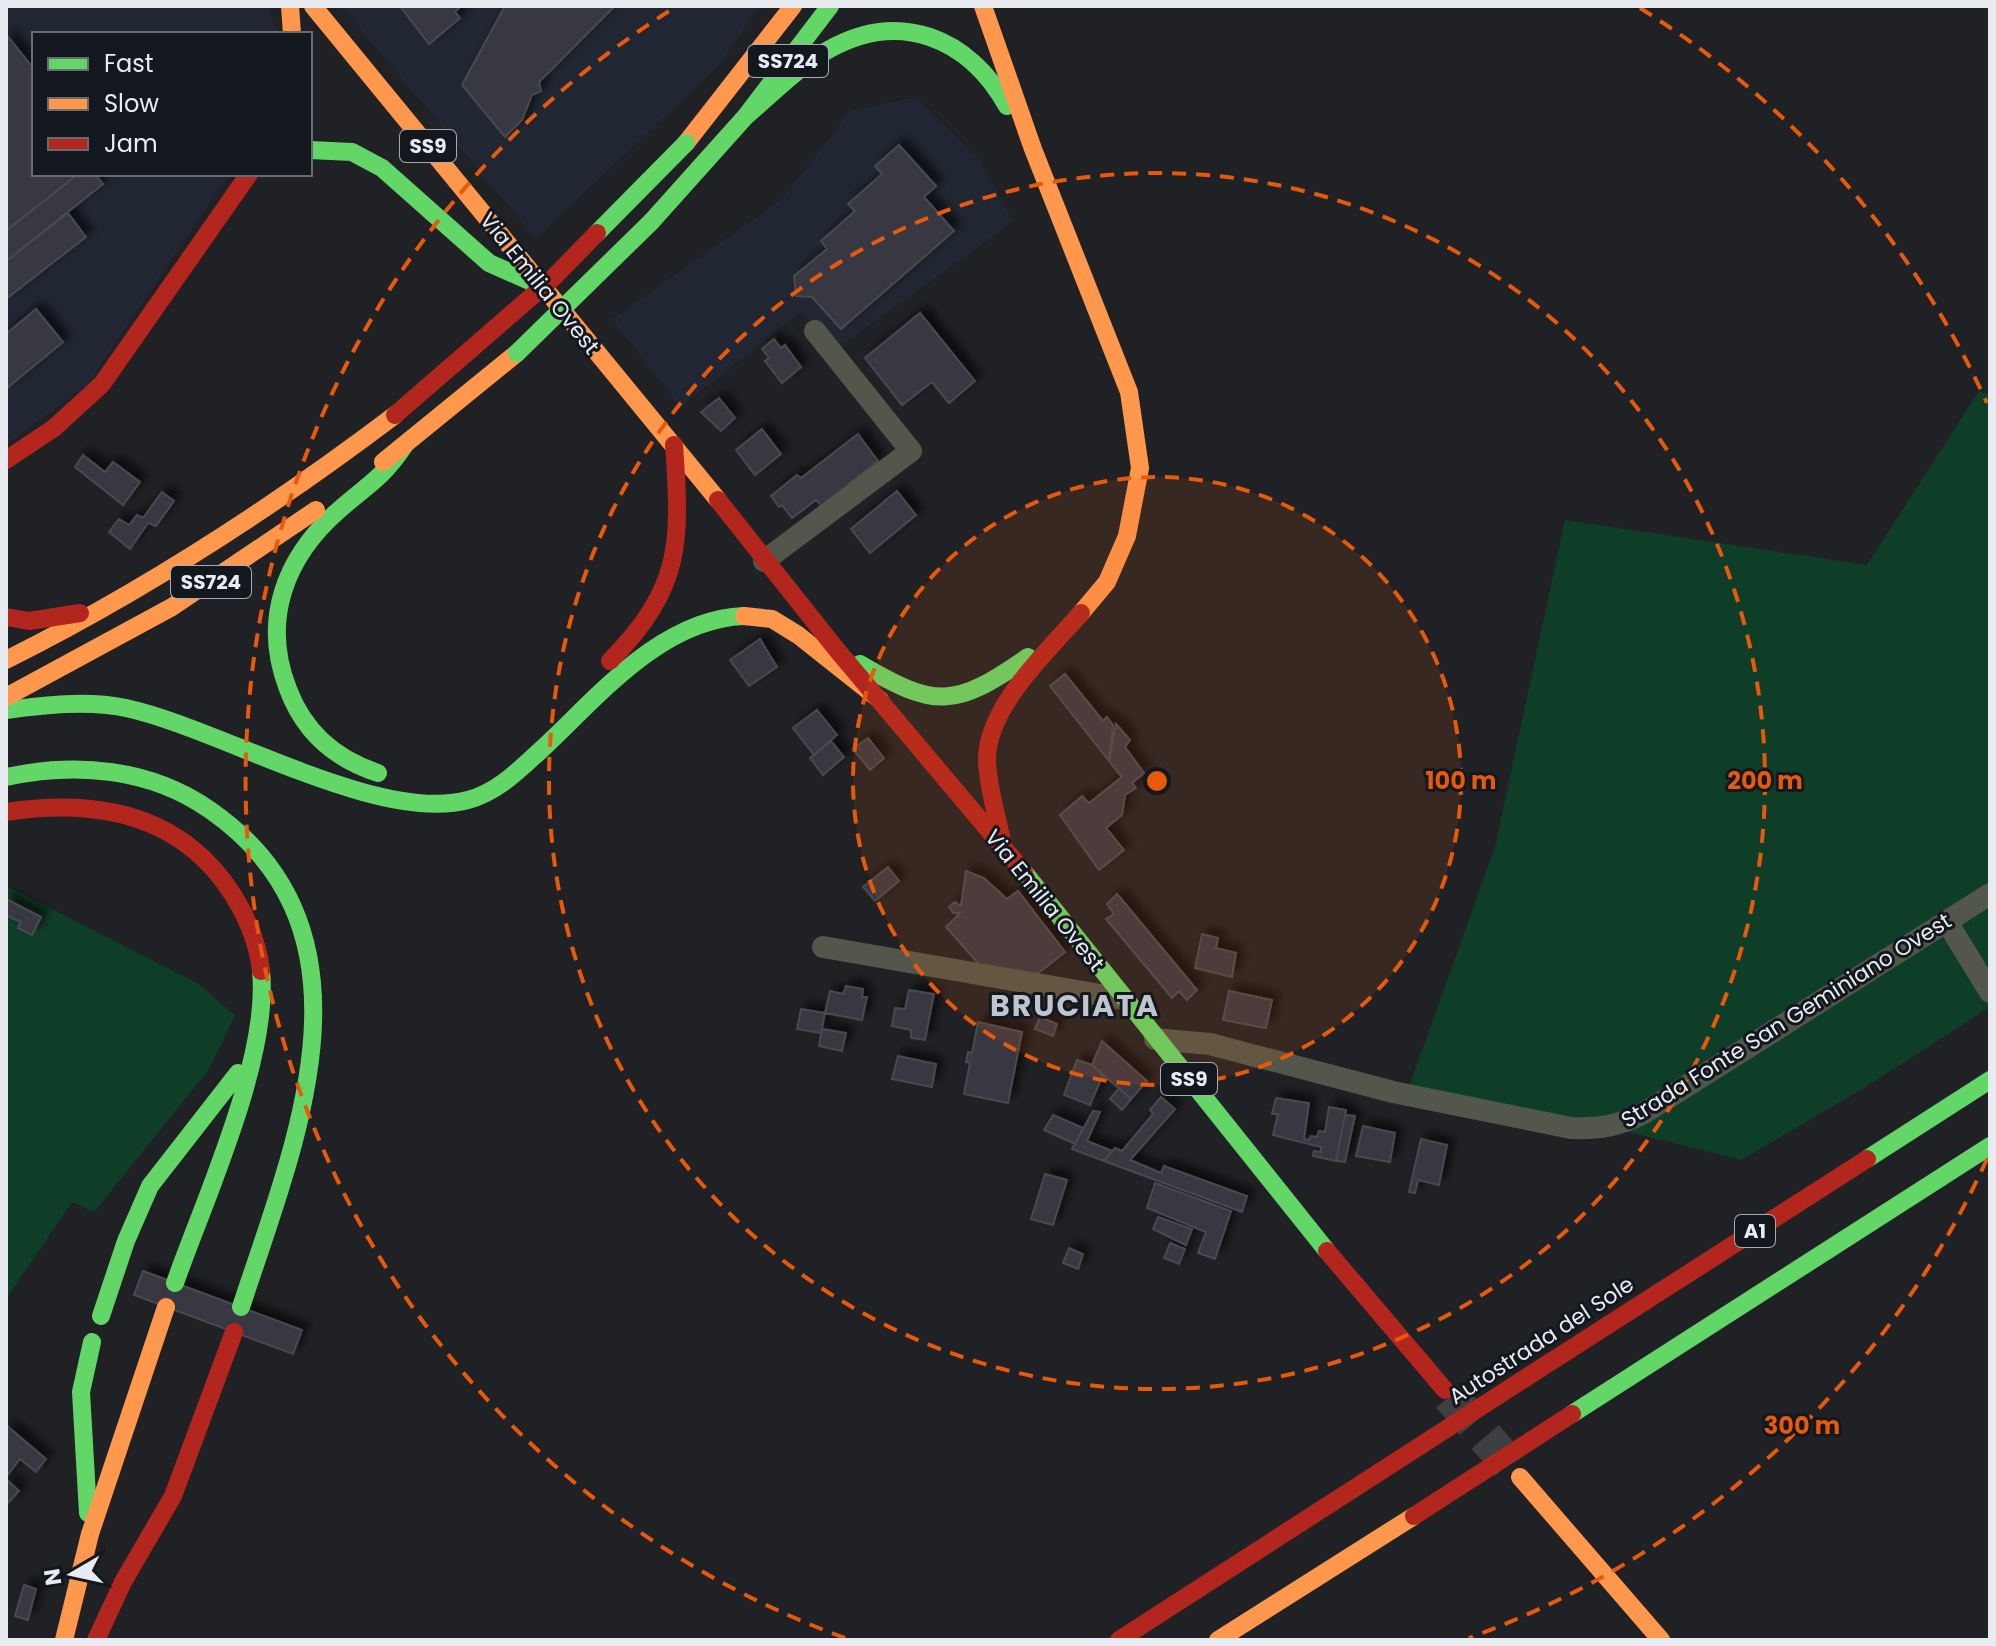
<svg xmlns="http://www.w3.org/2000/svg" width="1996" height="1646" font-family="Poppins,sans-serif">
<defs>
<filter id="shadow"><feDropShadow dx="7" dy="-7" stdDeviation="4" flood-color="#0009"/></filter>
</defs>
<rect width="100%" height="100%" fill="#1f2125"/>
<!-- built -->
<path fill="#212732" d="M6 6H268L277 34H34V174H229L88 384 6 445Z
M341 6H759L722 62 536 239Z
M916 97 980 160 1013 222 835 350 802 311 680 407 612 319 782 199 850 111Z"/>
<!-- green -->
<path fill="#0f3e28" d="M1979 391 1990 394V1007L1864 1088 1741 1160 1618 1129 1409 1087 1495 847 1565 520 1867 565Z
M6 886 197 983 235 1015 210 1068 94 1212 72 1202 6 1299Z"/>
<!-- building -->
<path fill="#393742" stroke="#494a4e" stroke-width="2" filter="url(#shadow)" d="M400 6H461L455 12 460 18 429 44Z
M505 6H615L539 82 541 91 532 95 522 120 505 137 462 85Z
M6 34 34 69V174H78L6 231Z
M899 145 936 186 924 197 954 231 841 329 812 297 796 296 794 276 827 249 821 241 855 211 848 204 882 174 875 166Z
M78 174H95L103 184 6 261V231Z
M68 213 86 237 6 299V261Z
M36 309 63 342 6 389V334Z
M920 313 975 381 949 403 932 382 902 405 865 358Z
M774 339 781 348 785 345 801 367 782 383 765 361 769 358 762 349Z
M719 398 735 418 721 431 701 412Z
M762 429 781 454 755 475 736 450Z
M858 434 878 461 822 506 816 500 792 518 782 505 779 507 771 496 797 475 801 478Z
M83 455 105 472 113 462 140 482 123 505 75 467Z
M897 491 916 515 870 553 851 529Z
M162 492 174 501 156 526 148 523 130 549 109 532 119 519 129 525 137 515 143 518Z
M760 639 777 667 749 686 730 660Z
M1065 674 1103 721 1107 717 1113 725 1109 761 1050 686Z
M817 710 837 735 814 755 793 728Z
M1116 724 1130 740 1125 747 1144 773 1132 783 1136 788 1125 795 1122 815 1106 828 1124 850 1099 870 1060 815 1082 796 1089 803 1122 777 1109 761Z
M868 738 884 758 870 770 853 749Z
M831 741 844 757 823 775 810 758Z
M888 867 899 881 875 901 863 887Z
M966 871 984 878 1007 899 1018 891 1065 952 1027 982 985 971 946 927 960 913H953L949 907 955 902 961 906Z
M1117 894 1197 990 1187 1000 1179 991 1172 998 1106 919 1114 914 1107 904Z
M6 899 41 917 32 935 18 928 21 922 6 915Z
M1202 934 1218 938 1216 948 1236 953 1232 977 1195 968Z
M846 986 863 989 862 997H867L862 1020 825 1013 830 991 843 994Z
M909 990 934 994 925 1040 911 1038V1030L892 1026 895 1008 905 1009Z
M1229 991 1272 1000 1266 1028 1223 1020Z
M801 1009 825 1013 821 1033 797 1029Z
M1040 1017 1057 1024 1053 1036 1035 1029Z
M978 1022 1022 1032 1008 1103 964 1094 970 1063 966 1062 968 1052 972 1053Z
M822 1029 846 1033 842 1051 819 1046Z
M1102 1041 1147 1081 1131 1099 1092 1065Z
M898 1056 936 1064 932 1087 892 1079Z
M1077 1060 1092 1065 1103 1075 1090 1105 1064 1095Z
M1119 1088 1131 1099 1122 1110 1110 1099Z
M1161 1097 1175 1109 1130 1160 1161 1173 1164 1166 1247 1196 1242 1212 1104 1161 1115 1148 1122 1151 1153 1114 1150 1110Z
M1276 1098 1309 1103 1304 1139 1309 1140 1311 1136 1317 1137 1319 1131 1325 1132 1329 1107 1346 1110 1336 1161 1313 1156 1314 1151 1321 1152V1147L1273 1135 1278 1114H1272Z
M1093 1111 1100 1112 1087 1141 1112 1151 1104 1161 1072 1149Z
M1053 1115 1083 1128 1075 1144 1044 1130Z
M1345 1115 1355 1116 1345 1162 1336 1161Z
M1363 1126 1395 1133 1390 1162 1356 1156Z
M1421 1139 1447 1145 1439 1185 1418 1180 1415 1193 1409 1192Z
M1045 1174 1067 1180 1053 1225 1031 1219Z
M1155 1183 1231 1211 1215 1259 1198 1253 1206 1232 1147 1208Z
M1158 1217 1192 1229 1186 1245 1153 1229Z
M1170 1243 1185 1249 1179 1264 1164 1258Z
M1069 1248 1083 1254 1078 1269 1063 1263Z
M143 1271 302 1330 293 1354 134 1295Z
M6 1425 46 1459 36 1472 20 1459 6 1477Z
M6 1479 19 1491 6 1505Z
M24 1585 36 1589 28 1620 15 1616Z"/>
<g fill="none" stroke-linecap="round" stroke-linejoin="round">
<!-- primary-tunnel -->
<path stroke="#3d3f43" stroke-width="36" stroke-dasharray="36 18" stroke-linecap="butt" d="M1450 1396 1520 1477"/>
<!-- street -->
<path stroke="#53574b" stroke-width="22" d="M764 561 911 451 815 331
M1947 922 1990 992
M823 947 1123 999
M1155 1039 1210 1044 1393 1092 1571 1128C1600 1129 1618 1126 1644 1113L1990 894"/>
<!-- fast -->
<path stroke="#63d668" stroke-width="18" d="M746 116C773 93 798 67 828 50 900 9 969 38 1007 106
M310 150 352 152 382 168 489 263 543 287
M651 222 746 116 830 6
M860 664C936 709 955 708 1028 657
M6 710C45 705 87 700 126 708 219 728 378 824 468 800 498 792 520 769 542 749 598 697 661 619 744 616
M378 773C335 759 304 732 288 689 261 620 285 557 339 510 367 485 382 479 404 446
M6 777C76 762 150 768 210 810 387 933 294 1145 241 1307
M1024 872 1327 1251
M1867 1159 1990 1080
M175 1283C205 1198 270 1058 261 971
M101 1316 126 1241 150 1186 238 1073
M1572 1414 1990 1146
M88 1513 81 1392 92 1342"/>
<!-- slow -->
<path stroke="#ff974d" stroke-width="18" d="M290 6 292 34
M313 6 718 500
M983 6 1033 149 1129 392 1140 468 1127 536 1107 582 1081 613
M686 143 793 6
M383 462 517 353
M744 616 772 619 798 635 880 700
M6 660C144 591 272 508 395 415
M6 697 172 607 316 510
M1520 1477 1661 1640
M64 1640 90 1534 166 1307
M1218 1640 1414 1516"/>
<!-- jam -->
<path stroke="#b3261e" stroke-width="18" d="M6 460 54 428 102 384 249 174
M718 500 837 650 1024 872
M6 617 29 621 80 613
M610 661C682 587 681 544 674 445
M6 812C91 799 174 811 227 886 244 910 258 941 261 971
M1003 846C998 819 988 789 987 761 986 707 1048 651 1081 613
M1327 1251 1445 1390
M1541 1368 1867 1159
M96 1640 123 1582 173 1496 234 1332
M1119 1640 1378 1473"/>
<!-- fast-bridge -->
<path stroke="#63d668" stroke-width="18" d="M597 233 686 143
M517 353 651 222"/>
<!-- jam-bridge -->
<path stroke="#b3261e" stroke-width="18" d="M395 415 553 278 597 233
M1378 1473 1541 1368
M1414 1516 1572 1414"/>
</g>
<!-- distance rings -->
<circle cx="1157" cy="781" r="304" fill="#e8590c" fill-opacity=".12"/>
<g fill="none" stroke="#e8590c" stroke-width="4" stroke-dasharray="14 10">
<circle cx="1157" cy="781" r="304"/>
<circle cx="1157" cy="781" r="608"/>
<path d="M1987 1159A912 912 0 0 1 1469 1638M845 1638A912 912 0 0 1 674 8M1640 8A912 912 0 0 1 1987 403"/>
</g>
<g text-anchor="middle" stroke-width="6" stroke-linejoin="round" paint-order="stroke">
<!-- shield labels -->
<g fill="#13171e" stroke="#a8abb1" stroke-width="2">
<rect x="748" y="45" width="80" height="32" rx="6"/>
<rect x="400" y="130" width="56" height="32" rx="6"/>
<rect x="171" y="566" width="80" height="32" rx="6"/>
<rect x="1161" y="1063" width="56" height="32" rx="6"/>
<rect x="1735" y="1215" width="40" height="32" rx="6"/>
</g>
<g font-size="20" font-weight="bold" fill="#e8ebf0">
<text x="788" y="68">SS724</text>
<text x="428" y="153">SS9</text>
<text x="211" y="589">SS724</text>
<text x="1189" y="1086">SS9</text>
<text x="1755" y="1238">A1</text>
</g>
<!-- street labels -->
<g font-size="22" fill="#e8ebf0" stroke="#13171e">
<text transform="translate(540 283) rotate(51)" y="8">Via Emilia Ovest</text>
<text transform="translate(1045 900) rotate(51)" y="8">Via Emilia Ovest</text>
<text transform="translate(1786 1020) rotate(-32)" y="8">Strada Fonte San Geminiano Ovest</text>
<text transform="translate(1541 1340) rotate(-33)" y="8">Autostrada del Sole</text>
</g>
<!-- district labels -->
<g font-size="30" font-weight="bold" letter-spacing="2" fill="#bfc4ce" stroke="#13171e">
<text x="1075" y="1016">BRUCIATA</text>
</g>
</g>
<circle cx="1157" cy="781" r="12" fill="#e8590c" stroke="#13171e" stroke-width="4"/>
<g font-size="24" text-anchor="middle" font-weight="bold" fill="#e8590c" stroke="#13171e" stroke-width="6" stroke-linejoin="round" paint-order="stroke">
<text x="1461" y="789">100 m</text>
<text x="1765" y="789">200 m</text>
<text x="1802" y="1434">300 m</text>
</g>
<!-- border -->
<rect width="1996" height="1646" fill="none" stroke="#e8ebf0" stroke-width="16"/>
<!-- legend -->
<rect x="32" y="32" width="280" height="144" fill="#13171e" stroke="#686c72" stroke-width="2"/>
<rect x="48" y="58" width="40" height="12" fill="#63d668" stroke="#686c72" stroke-width="2"/>
<text x="104" y="72" font-size="24" fill="#e8ebf0">Fast</text>
<rect x="48" y="98" width="40" height="12" fill="#ff974d" stroke="#686c72" stroke-width="2"/>
<text x="104" y="112" font-size="24" fill="#e8ebf0">Slow</text>
<rect x="48" y="138" width="40" height="12" fill="#b3261e" stroke="#686c72" stroke-width="2"/>
<text x="104" y="152" font-size="24" fill="#e8ebf0">Jam</text>
<!-- north arrow -->
<g transform="translate(72 1574) rotate(261)" stroke="#13171e" stroke-width="6" paint-order="stroke">
<path d="M0-6L14 30L0 20L-14 30Z" fill="#e8ebf0"/>
<text y="-12" font-size="22" font-weight="bold" text-anchor="middle" fill="#e8ebf0">N</text>
</g>
</svg>
